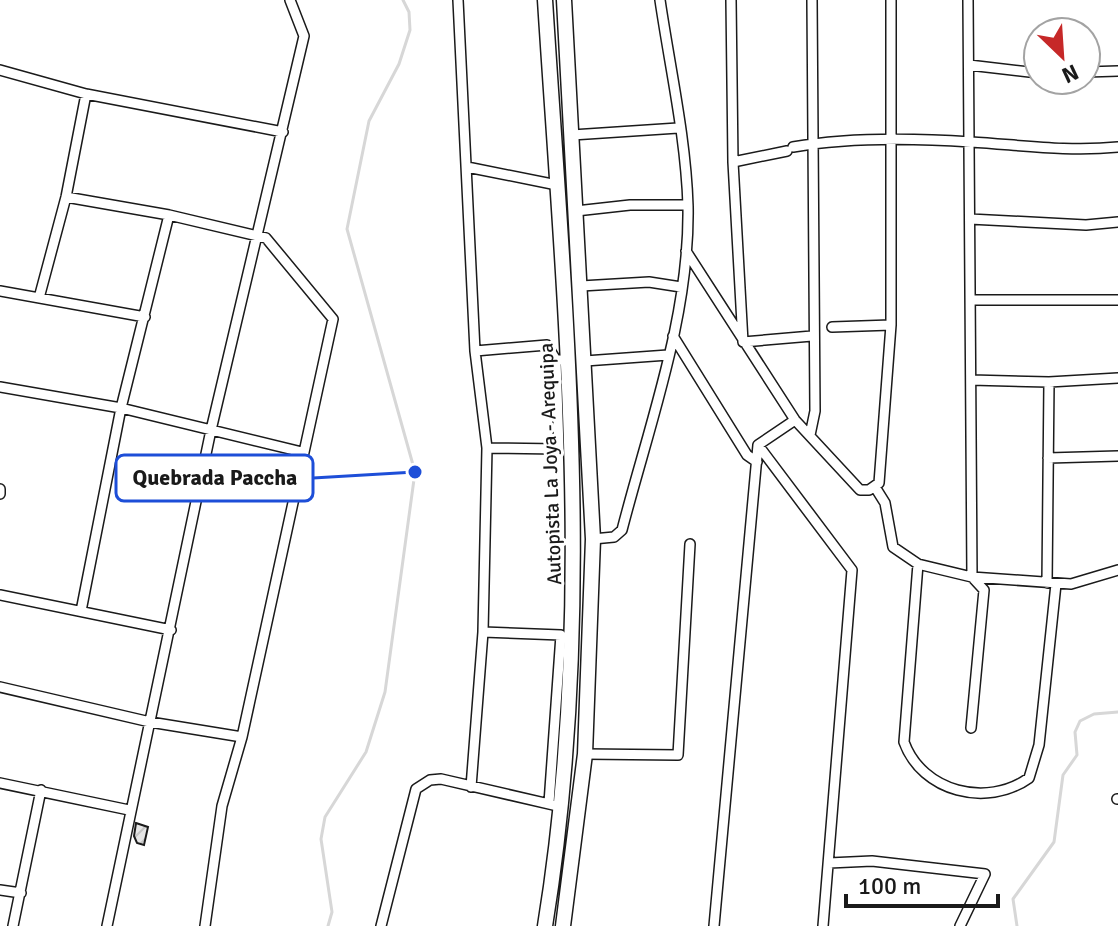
<svg xmlns="http://www.w3.org/2000/svg" width="1118" height="926" font-family="Signika,sans-serif">
<defs>
<pattern id="building-hatch" width="6" height="6" patternUnits="userSpaceOnUse" patternTransform="scale(2)"><rect width="6" height="6" fill="#e6e6e6"/><path d="M-1 1l2-2M0 6l6-6M5 7l2-2" fill="none" stroke="#c5c5c5"/></pattern>
</defs>
<rect width="100%" height="100%" fill="#fff"/>
<g fill="none" stroke-linecap="round" stroke-linejoin="round">
<!-- stream -->
<path stroke="#d7d7d7" stroke-width="3" d="M328 926 332 912 321 839 325 817 366 752 385 692 415 472 347 229 369 121 399 64 410 30 409 12 403 0
M1017 926 1013 899 1054 842 1063 775 1077 755 1075 732 1080 721 1094 714 1118 712"/>
</g>
<!-- building -->
<path fill="url(#building-hatch)" stroke="#1a1a1a" stroke-width="2" d="M136 823 148 827 144 845 137 843 134 836Z"/>
<g fill="none" stroke-linecap="round" stroke-linejoin="round">
<!-- minor casing -->
<g stroke="#1a1a1a" stroke-width="12">
<path id="minor" d="M458 0 475 351 487 448 483 632 471 787
M731 0 733 162 743 342 812 336
M968 0 972 577 984 590 971 728
M969 65 1038 73
M0 70 86 94 283 132
M1086 72 1118 71
M572 135 678 128
M793 147C850 137 913 138 971 142 1021 145 1068 152 1118 147
M733 162 787 151
M467 167 557 185
M66 197 169 215 266 238 333 319 242 737 222 806 205 926
M576 211 630 205H688
M970 219 1086 225 1118 222
M686 251 795 420 860 490H869L879 483 891 325V0
M581 286 649 282 681 287
M0 291 145 317
M39 298 66 197 86 94
M971 300H1118
M832 327 891 325
M673 336 747 455 757 462
M475 351 547 345 556 360H560
M585 361 668 355
M971 380 1049 382 1118 378
M0 387 121 408 302 452
M810 435 815 411 812 0
M758 445 852 570 823 926
M758 445 795 420
M487 448 559 449 556 360
M1048 458 1118 456
M875 487 885 503 893 547 918 564 972 577 1071 584 1118 570
M0 489V494
M593 539 614 537 622 530C649 425 690 316 688 206 686 138 670 68 660 0
M918 564 904 742C922 792 987 808 1029 778L1039 745 1056 584
M1047 583 1049 382
M0 595 171 630
M81 611 121 408 169 215
M483 632 561 635 549 803
M0 687 150 722 242 737
M585 754 678 755 690 544
M0 783 129 810
M1117 799H1118
M829 863 872 861 985 874 960 926
M0 890 21 893
M13 926 41 790
M107 926 211 430 304 36 290 0
M381 926 416 789 430 780 441 779 562 807
M714 926 758 445"/>
</g>
<!-- primary casing -->
<g stroke="#1a1a1a" stroke-width="17">
<path id="primary" d="M545 926C596 613 565 314 545 0
M563 926 585 754 593 539 564 0"/>
</g>
<!-- minor -->
<use href="#minor" stroke="#fff" stroke-width="9"/>
<!-- primary -->
<use href="#primary" stroke="#fff" stroke-width="14"/>
</g>
<g text-anchor="middle" stroke-width="6" stroke-linejoin="round" paint-order="stroke">
<!-- street labels -->
<g font-size="20" fill="#1a1a1a" stroke="#fff">
<text transform="translate(550 464) rotate(-92)" y="7">Autopista La Joya - Arequipa</text>
</g>
</g>
<!-- callouts -->
<path fill="none" stroke="#1d4ed8" stroke-width="3" d="M415 472L313 478"/>
<circle fill="#1d4ed8" stroke="#fff" stroke-width="3" cx="415" cy="472" r="8"/>
<rect fill="#fff" stroke="#1d4ed8" stroke-width="3" x="116" y="455" width="197" height="46" rx="8"/>
<g font-size="22" text-anchor="middle" font-weight="bold" fill="#1a1a1a">
<text x="215" y="485">Quebrada Paccha</text>
</g>
<!-- north arrow -->
<g transform="translate(1062 56) rotate(155)"><circle r="38" fill="#ffffff" stroke="#a3a3a3" stroke-width="2"/>
<path d="M0-6L14 30L0 20L-14 30Z" fill="#c62828"/>
<text y="-12" font-size="22" font-weight="bold" text-anchor="middle" fill="#1a1a1a">N</text>
</g>
<!-- scale -->
<path d="M846 894v12h152v-12" fill="none" stroke="#1a1a1a" stroke-width="4"/>
<text x="858" y="894" font-size="24" fill="#1a1a1a" stroke="#ffffff" stroke-width="6" paint-order="stroke">100 m</text>
</svg>
